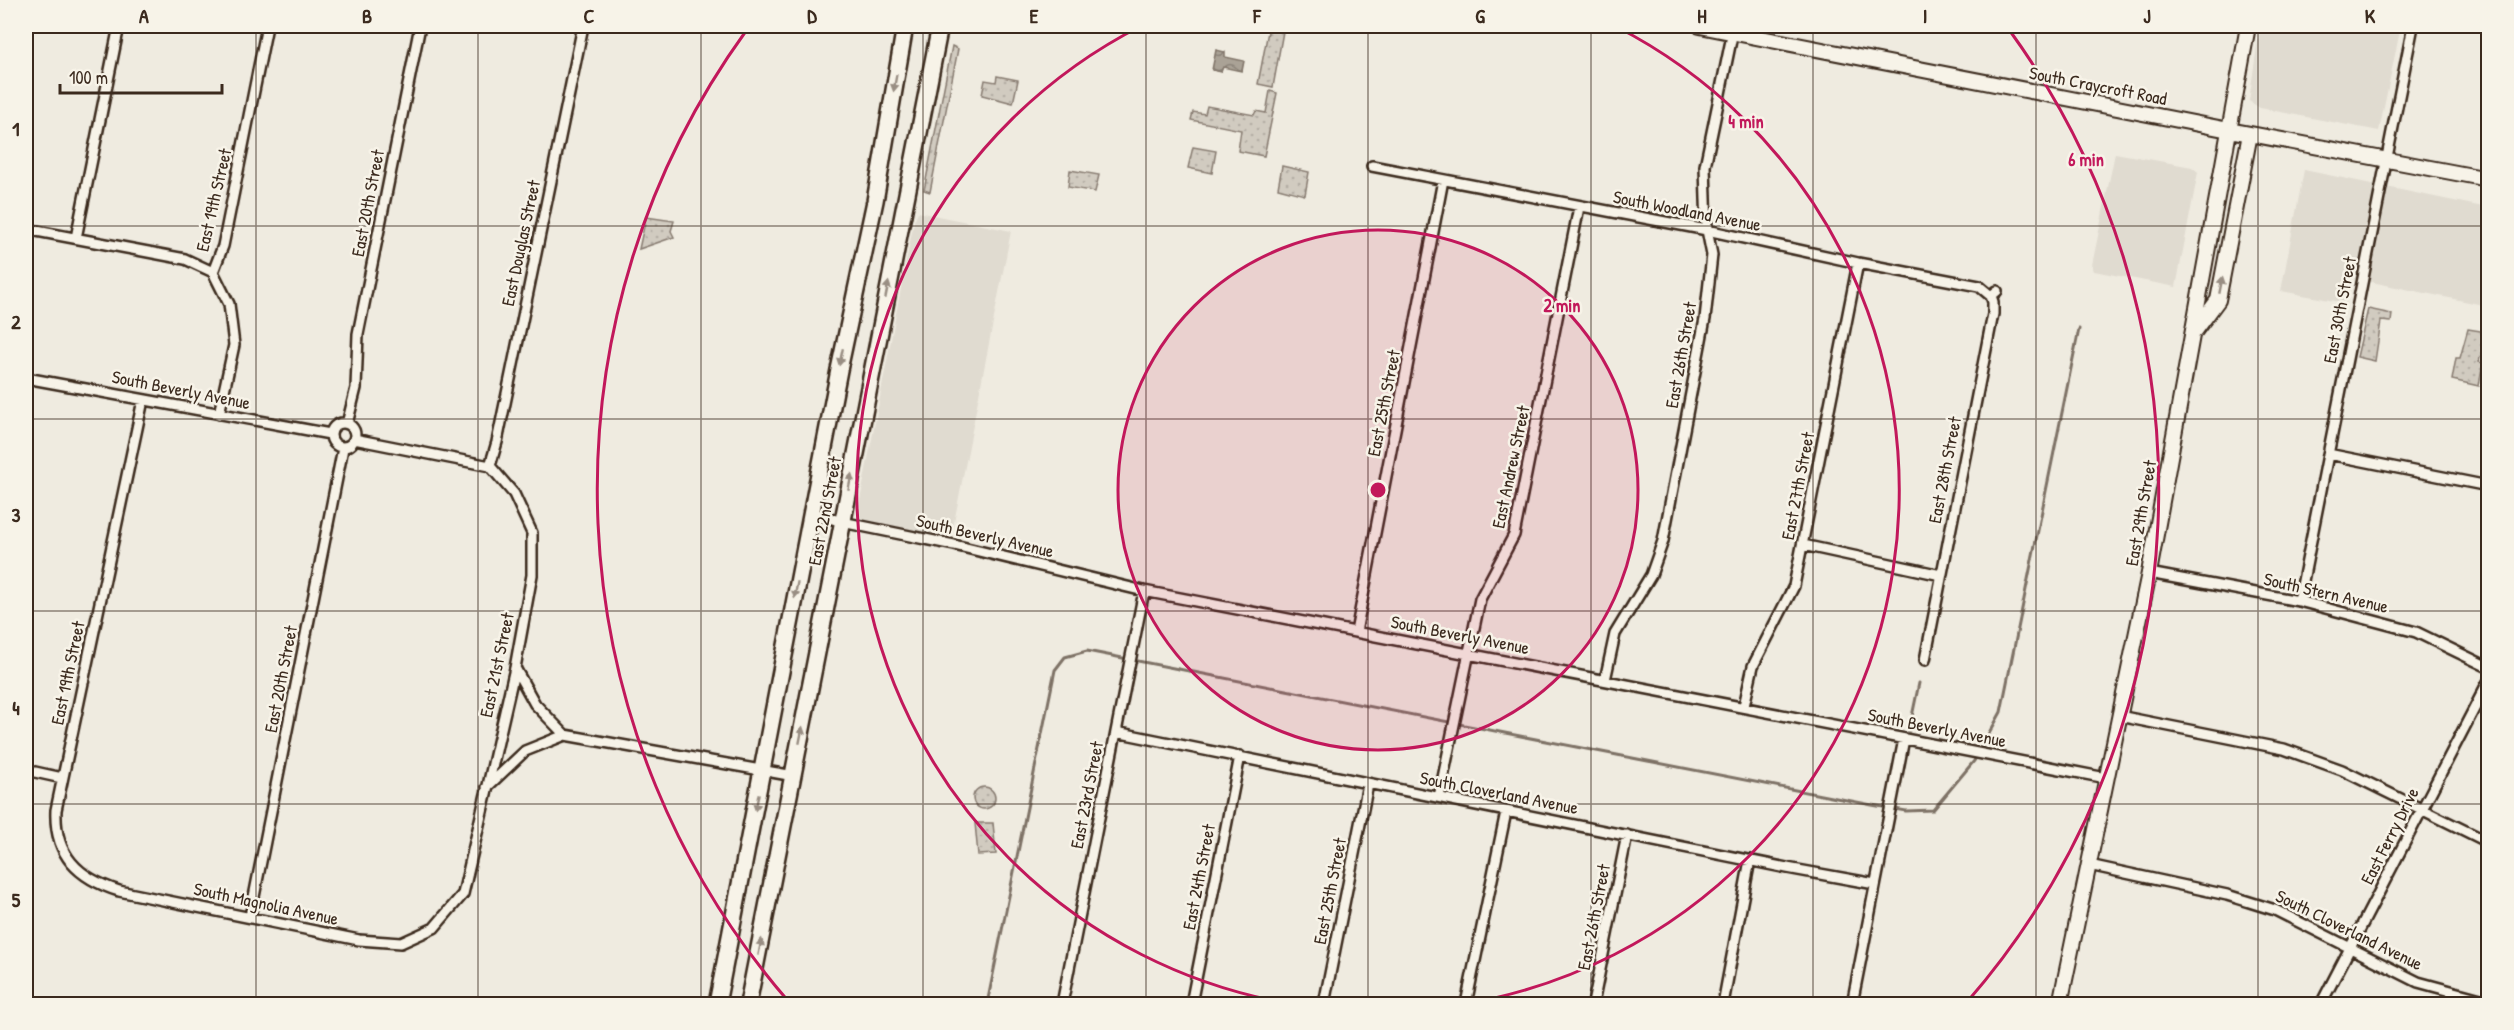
<svg xmlns="http://www.w3.org/2000/svg" width="2514" height="1030" font-family="'Patrick Hand',sans-serif">
<defs>
<pattern id="grass-dots" width="8" height="8" patternUnits="userSpaceOnUse" patternTransform="scale(1.5)"><rect width="8" height="8" fill="#d1cbc0"/><path d="M2 2h.1M6 6h.1" fill="none" stroke="#b4aea5" stroke-width="1.8" stroke-linecap="round"/></pattern>
<pattern id="water-waves" width="16" height="10" patternUnits="userSpaceOnUse" patternTransform="scale(1.5)"><rect width="16" height="10" fill="#aaa296"/><path d="M0 5q4-4 8 0t8 0" fill="none" stroke="#8c847a"/></pattern>
</defs>
<rect width="100%" height="100%" fill="#efebe0"/>
<filter id="ink" filterUnits="userSpaceOnUse"><feTurbulence type="fractalNoise" baseFrequency=".0167" numOctaves="2"/><feDisplacementMap in="SourceGraphic" scale="12" xChannelSelector="R" yChannelSelector="G"/><feConvolveMatrix kernelMatrix="1 2 1 2 8 2 1 2 1" color-interpolation-filters="sRGB"/></filter>
<g filter="url(#ink)">
<!-- built -->
<path fill="#e0dbd0" d="M2260 26H2401L2379 131 2260 108 2249 101Z
M2115 153 2192 167 2198 172 2176 287 2094 271 2092 265Z
M2304 170 2488 208V306L2352 278 2346 303 2281 291Z
M918 212 1011 231 951 538 861 519 858 511 914 221Z"/>
<!-- grass -->
<path fill="url(#grass-dots)" stroke="#867a6f" stroke-width="1.5" d="M1269 26H1284L1273 87 1258 84Z
M952 46 958 49 930 192 924 190Z
M997 76 1018 80 1013 103 982 95 985 80 996 82Z
M1270 91 1277 93 1264 156 1238 151 1241 130 1191 120 1193 112 1205 114 1207 106 1254 115 1256 111 1266 113Z
M1193 147 1216 151 1212 173 1188 168Z
M1282 166 1309 172 1305 195 1278 188Z
M1070 170 1099 175 1095 192 1068 187Z
M646 217 674 221 671 231 674 237 639 249Z
M2368 309 2392 314 2391 322 2381 321 2375 361 2357 357Z
M2468 329 2487 332 2479 362 2483 363 2479 386 2452 380 2456 358H2460Z
M973 798a11 11 0 1 1 22 0a11 11 0 1 1-22 0Z
M975 823H993L996 854 978 855Z"/>
<!-- water -->
<path fill="url(#water-waves)" stroke="#7e7266" stroke-width="1.5" d="M1216 50 1225 52V57L1244 61 1242 71 1223 67 1221 72 1212 70Z"/>
<g fill="none" stroke-linecap="round" stroke-linejoin="round">
<!-- stream -->
<path stroke="#7e7266" stroke-width="3" d="M1909 731 1919 683
M987 1004 1055 670 1065 657 1087 651 1872 805 1906 811 1933 810 1974 761 2001 712 2079 329"/>
<!-- street casing -->
<g stroke="#3b2a1e" stroke-width="14">
<path id="street" d="M1372 166 1707 230 1858 263 1979 286 1991 296
M26 229 185 259 213 272
M76 238 119 26
M26 378 330 434
M143 400 56 810C54 855 78 878 119 891L359 940 401 943 434 928 463 894 515 668 532 575V533L514 494 490 466
M219 414 234 345 229 304 213 272 223 246 267 26
M331 435a12 12 0 1 1 24 0a12 12 0 1 1-24 0Z
M347 424 356 388 358 334 420 26
M354 439 490 466
M2328 454 2488 486
M490 466 497 442 583 26
M811 512 842 522 954 545 1144 591 2106 778
M1803 545 1941 575
M2149 573 2299 601 2416 632 2488 667
M2299 601 2413 26
M1356 632 1443 180
M1925 660 1993 314V302L1991 296 1997 291
M515 668 535 704 565 735 794 776
M1605 680 1615 634 1651 575 1663 541 1705 319 1712 255 1707 230 1705 166 1734 26
M1744 706 1753 666 1794 586 1858 263
M2119 716 2284 749 2342 770 2488 842
M1116 732 1787 868 1875 884
M26 770 62 778
M487 787 525 751 565 735
M1439 797 1480 599 1514 535 1579 207
M2089 865 2227 895 2275 910 2418 982 2488 1001
M250 917 343 448
M1062 1004 1144 591
M1191 1004 1240 756
M1324 1004 1368 784
M1466 1004 1506 812
M1593 1004 1627 835
M1723 1004 1750 860
M1852 1004 1904 739
M2321 1004 2488 682"/>
</g>
<!-- secondary casing -->
<g stroke="#3b2a1e" stroke-width="18">
<path id="secondary" d="M1700 26 2229 130 2488 179
M2195 331 2218 300 2250 134
M2060 1004 2149 573 2248 26"/>
</g>
<!-- primary casing -->
<g stroke="#3b2a1e" stroke-width="20">
<path id="primary" d="M717 1004 839 370 875 201 905 26
M748 1004 940 26"/>
</g>
<!-- street -->
<use href="#street" stroke="#f7f3e8" stroke-width="9"/>
<!-- secondary -->
<use href="#secondary" stroke="#f7f3e8" stroke-width="14"/>
<!-- primary -->
<use href="#primary" stroke="#f7f3e8" stroke-width="15"/>
</g>
<!-- one-way arrows -->
<defs><path id="oneway-solid" d="M-6-.8H1V-3.2L6.5 0L1 3.2V.8H-6Z" transform="scale(1.5)"/></defs>
<g fill="#998e83">
<use href="#oneway-solid" transform="translate(895 83) rotate(100)"/>
<use href="#oneway-solid" transform="translate(2221 285) rotate(-79)"/>
<use href="#oneway-solid" transform="translate(887 290) rotate(-79)"/>
<use href="#oneway-solid" transform="translate(841 357) rotate(102)"/>
<use href="#oneway-solid" transform="translate(850 482) rotate(-79)"/>
<use href="#oneway-solid" transform="translate(796 590) rotate(101)"/>
<use href="#oneway-solid" transform="translate(801 735) rotate(-79)"/>
<use href="#oneway-solid" transform="translate(757 802) rotate(101)"/>
<use href="#oneway-solid" transform="translate(760 947) rotate(-79)"/>
</g>
</g>
<!-- grid -->
<path fill="none" stroke="#3b2a1e" stroke-width="1.5" stroke-opacity="0.55" d="M256 26V1004M478 26V1004M701 26V1004M923 26V1004M1146 26V1004M1368 26V1004M1591 26V1004M1813 26V1004M2036 26V1004M2258 26V1004M26 226H2488M26 419H2488M26 611H2488M26 804H2488"/>
<!-- distance rings -->
<circle cx="1378" cy="490" r="260" fill="#c2185b" fill-opacity=".12"/>
<g fill="none" stroke="#c2185b" stroke-width="3">
<circle cx="1378" cy="490" r="260"/>
<path d="M1292 1004A521 521 0 0 1 1141 26M1615 26A521 521 0 0 1 1464 1004"/>
<path d="M789 1002A781 781 0 0 1 746 31M2010 31A781 781 0 0 1 1967 1002"/>
</g>
<g text-anchor="middle" stroke-width="5" stroke-linejoin="round" paint-order="stroke">
<!-- street labels -->
<g font-size="18" fill="#3b2a1e" stroke="#f7f3e8">
<text transform="translate(2098 86) rotate(11)" y="6">South Craycroft Road</text>
<text transform="translate(214 200) rotate(-77)" y="6">East 19th Street</text>
<text transform="translate(368 203) rotate(-79)" y="6">East 20th Street</text>
<text transform="translate(1687 211) rotate(11)" y="6">South Woodland Avenue</text>
<text transform="translate(521 243) rotate(-78)" y="6">East Douglas Street</text>
<text transform="translate(2340 310) rotate(-79)" y="6">East 30th Street</text>
<text transform="translate(1681 355) rotate(-80)" y="6">East 26th Street</text>
<text transform="translate(181 390) rotate(11)" y="6">South Beverly Avenue</text>
<text transform="translate(1384 403) rotate(-79)" y="6">East 25th Street</text>
<text transform="translate(1511 467) rotate(-78)" y="6">East Andrew Street</text>
<text transform="translate(1945 470) rotate(-79)" y="6">East 28th Street</text>
<text transform="translate(1798 486) rotate(-79)" y="6">East 27th Street</text>
<text transform="translate(825 511) rotate(-79)" y="6">East 22nd Street</text>
<text transform="translate(2141 513) rotate(-80)" y="6">East 29th Street</text>
<text transform="translate(985 536) rotate(13)" y="6">South Beverly Avenue</text>
<text transform="translate(2326 593) rotate(13)" y="6">South Stern Avenue</text>
<text transform="translate(1460 635) rotate(11)" y="6">South Beverly Avenue</text>
<text transform="translate(497 665) rotate(-78)" y="6">East 21st Street</text>
<text transform="translate(68 673) rotate(-78)" y="6">East 19th Street</text>
<text transform="translate(281 679) rotate(-79)" y="6">East 20th Street</text>
<text transform="translate(1937 728) rotate(11)" y="6">South Beverly Avenue</text>
<text transform="translate(1499 793) rotate(11)" y="6">South Cloverland Avenue</text>
<text transform="translate(1087 795) rotate(-79)" y="6">East 23rd Street</text>
<text transform="translate(2390 836) rotate(-63)" y="6">East Ferry Drive</text>
<text transform="translate(1199 877) rotate(-79)" y="6">East 24th Street</text>
<text transform="translate(1330 891) rotate(-79)" y="6">East 25th Street</text>
<text transform="translate(266 904) rotate(12)" y="6">South Magnolia Avenue</text>
<text transform="translate(1594 917) rotate(-79)" y="6">East 26th Street</text>
<text transform="translate(2349 930) rotate(26)" y="6">South Cloverland Avenue</text>
</g>
</g>
<circle cx="1378" cy="490" r="9" fill="#c2185b" stroke="#f7f3e8" stroke-width="3"/>
<g font-size="18" text-anchor="middle" font-weight="bold" fill="#c2185b" stroke="#f7f3e8" stroke-width="5" stroke-linejoin="round" paint-order="stroke">
<text x="1746" y="128">4 min</text>
<text x="2086" y="166">6 min</text>
<text x="1562" y="312">2 min</text>
</g>
<!-- margin -->
<rect width="2514" height="1030" fill="none" stroke="#f7f3e8" stroke-width="66"/>
<!-- scale -->
<path d="M60 84v9h162v-9" fill="none" stroke="#3b2a1e" stroke-width="3"/>
<text x="69" y="84" font-size="18" fill="#3b2a1e" stroke="#f7f3e8" stroke-width="4.5" paint-order="stroke">100 m</text>
<rect x="33" y="33" width="2448" height="964" fill="none" stroke="#3b2a1e" stroke-width="2"/>
<g font-size="20" text-anchor="middle" font-weight="bold" fill="#3b2a1e">
<text x="144" y="23">A</text>
<text x="367" y="23">B</text>
<text x="589" y="23">C</text>
<text x="812" y="23">D</text>
<text x="1034" y="23">E</text>
<text x="1257" y="23">F</text>
<text x="1480" y="23">G</text>
<text x="1702" y="23">H</text>
<text x="1925" y="23">I</text>
<text x="2147" y="23">J</text>
<text x="2370" y="23">K</text>
<text x="16" y="136">1</text>
<text x="16" y="329">2</text>
<text x="16" y="522">3</text>
<text x="16" y="715">4</text>
<text x="16" y="907">5</text>
</g>
</svg>
